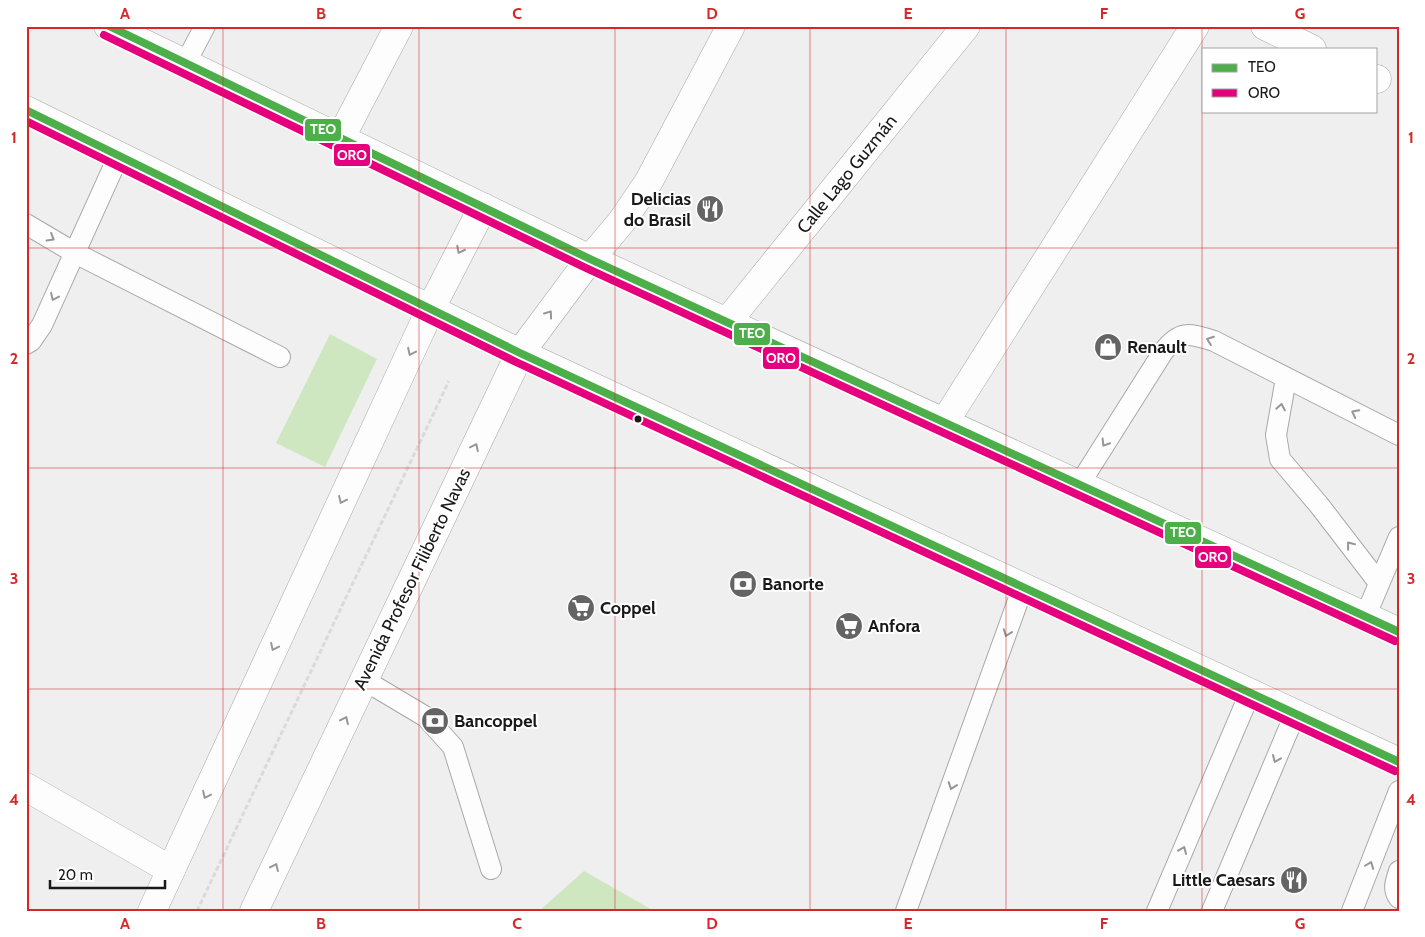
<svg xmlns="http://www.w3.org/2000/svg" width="1425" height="937" font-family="Cabin,sans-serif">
<rect width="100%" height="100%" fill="#efeff0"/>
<!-- green -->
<path fill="#cfe7c1" d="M330 334 377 359 325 467 276 443Z
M584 871 654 911H539Z"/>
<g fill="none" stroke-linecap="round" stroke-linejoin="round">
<!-- service casing -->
<g stroke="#a8a8a8" stroke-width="22">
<path id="service" d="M185 64 205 26
M26 224 75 253 280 357
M26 344 31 341 42 325 119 155
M1286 378 1276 435 1280 459 1319 505 1379 583
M1079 485 1163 352C1180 330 1188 333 1214 341L1399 435
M1365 617 1399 537
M364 680 426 717 453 747 491 869
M1399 871C1396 881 1392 889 1399 898
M906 911 1023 587
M1157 911 1250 693
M1212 911 1295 714
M1352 911 1399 791"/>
</g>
<!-- minor casing -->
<g stroke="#a8a8a8" stroke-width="29">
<path id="minor" d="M1265 26 1312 49
M1376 79H1377
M340 139 399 26
M590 259 622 221 649 181 731 26
M727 322 966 26
M944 423 1195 26
M26 787 171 870"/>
</g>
<!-- secondary casing -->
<g stroke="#a8a8a8" stroke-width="29">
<path id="secondary" d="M152 911 431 308 483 207
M254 911 520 353 590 259"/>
</g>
<!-- primary casing -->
<g stroke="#a8a8a8" stroke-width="29">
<path id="primary" d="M108 26 590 259 1399 632
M26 110 520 353 1399 762"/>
</g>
<!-- path -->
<path stroke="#dadada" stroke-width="3" stroke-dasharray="5 2.5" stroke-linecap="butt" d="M197 911 449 381"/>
<!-- service -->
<use href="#service" stroke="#fdfdfd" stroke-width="20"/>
<!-- minor -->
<use href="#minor" stroke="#fdfdfd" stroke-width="28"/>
<!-- secondary -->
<use href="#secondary" stroke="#fdfdfd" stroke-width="28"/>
<!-- primary -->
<use href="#primary" stroke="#fdfdfd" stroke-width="28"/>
<!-- bus-1 casing -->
<g stroke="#fff" stroke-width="11">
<path id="bus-1" d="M109 26 590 259 1399 632
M26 110 520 353 1399 762"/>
</g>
<!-- bus-2 casing -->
<g stroke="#fff" stroke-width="11">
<path id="bus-2" d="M104 35 586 268 1395 641
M26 121 516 362 1395 771"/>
</g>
<!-- bus-1 -->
<use href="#bus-1" stroke="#4daf4a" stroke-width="8"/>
<!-- bus-2 -->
<use href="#bus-2" stroke="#e5007d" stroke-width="8"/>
</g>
<!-- one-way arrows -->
<defs><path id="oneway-chevron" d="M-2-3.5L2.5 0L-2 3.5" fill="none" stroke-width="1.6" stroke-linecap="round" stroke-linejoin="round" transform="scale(1.25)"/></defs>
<g stroke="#969697">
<use href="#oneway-chevron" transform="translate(51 238) rotate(31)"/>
<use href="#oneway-chevron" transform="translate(460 250) rotate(117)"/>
<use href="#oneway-chevron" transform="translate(54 297) rotate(115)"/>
<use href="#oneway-chevron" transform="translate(549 314) rotate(-54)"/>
<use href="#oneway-chevron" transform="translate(1210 340) rotate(-160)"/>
<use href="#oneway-chevron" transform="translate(411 352) rotate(115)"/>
<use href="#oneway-chevron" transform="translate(1281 407) rotate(-80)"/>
<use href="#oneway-chevron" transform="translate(1355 413) rotate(-153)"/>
<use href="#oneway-chevron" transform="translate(1105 443) rotate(122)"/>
<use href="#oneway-chevron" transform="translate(475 447) rotate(-64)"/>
<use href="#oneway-chevron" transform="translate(342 500) rotate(115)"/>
<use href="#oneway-chevron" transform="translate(1350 545) rotate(-128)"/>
<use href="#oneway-chevron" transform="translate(1007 633) rotate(110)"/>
<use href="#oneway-chevron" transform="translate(274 647) rotate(115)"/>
<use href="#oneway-chevron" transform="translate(345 720) rotate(-65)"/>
<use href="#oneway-chevron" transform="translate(1276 759) rotate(113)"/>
<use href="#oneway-chevron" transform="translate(952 786) rotate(110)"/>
<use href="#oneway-chevron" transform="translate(206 795) rotate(115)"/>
<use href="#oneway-chevron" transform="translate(1183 850) rotate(-67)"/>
<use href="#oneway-chevron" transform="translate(1370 865) rotate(-69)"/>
<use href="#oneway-chevron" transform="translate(275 867) rotate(-65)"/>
</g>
<!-- grid -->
<path fill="none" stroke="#d62828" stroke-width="1" stroke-opacity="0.55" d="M223 26V911M419 26V911M615 26V911M810 26V911M1006 26V911M1202 26V911M26 248H1399M26 468H1399M26 689H1399"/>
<!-- icons -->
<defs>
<g id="restaurant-disc" transform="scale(1.4375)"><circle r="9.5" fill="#646465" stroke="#fff"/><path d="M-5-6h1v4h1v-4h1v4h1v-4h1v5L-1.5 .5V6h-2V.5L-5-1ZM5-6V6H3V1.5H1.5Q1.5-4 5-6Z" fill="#fff"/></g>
<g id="shop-disc" transform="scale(1.4375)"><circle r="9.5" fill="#646465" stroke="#fff"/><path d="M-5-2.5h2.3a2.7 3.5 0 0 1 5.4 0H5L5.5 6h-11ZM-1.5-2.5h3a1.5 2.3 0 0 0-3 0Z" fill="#fff"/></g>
<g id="bank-disc" transform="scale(1.4375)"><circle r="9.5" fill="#646465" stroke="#fff"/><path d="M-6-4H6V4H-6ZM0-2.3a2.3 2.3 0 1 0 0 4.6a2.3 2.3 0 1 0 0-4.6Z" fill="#fff"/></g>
<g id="supermarket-disc" transform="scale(1.4375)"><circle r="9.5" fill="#646465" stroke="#fff"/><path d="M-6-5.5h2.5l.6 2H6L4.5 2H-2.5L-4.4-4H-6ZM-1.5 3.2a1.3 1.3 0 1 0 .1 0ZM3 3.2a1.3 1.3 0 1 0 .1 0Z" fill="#fff"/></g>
</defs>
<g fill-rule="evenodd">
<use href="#restaurant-disc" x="710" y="209"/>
<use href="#shop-disc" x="1108" y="347"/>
<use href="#bank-disc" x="743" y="584"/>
<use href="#supermarket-disc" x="581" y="608"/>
<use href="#supermarket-disc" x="849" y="626"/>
<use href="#bank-disc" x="435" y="721"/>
<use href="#restaurant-disc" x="1294" y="880"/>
</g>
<!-- markers -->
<circle fill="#19191a" stroke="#fff" stroke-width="2" cx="638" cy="419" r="4.5"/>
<g text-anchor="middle" stroke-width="4" stroke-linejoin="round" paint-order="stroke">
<!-- street labels -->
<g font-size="18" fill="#19191a" stroke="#fff">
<text transform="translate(847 174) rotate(-51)" y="6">Calle Lago Guzmán</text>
<text transform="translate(412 579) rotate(-64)" y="6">Avenida Profesor Filiberto Navas</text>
</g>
<!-- poi labels -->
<g font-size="18" font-weight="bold" fill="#19191a" stroke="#fff" text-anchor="start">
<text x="691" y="205" text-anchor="end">Delicias<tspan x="691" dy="21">do Brasil</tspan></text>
<text x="1127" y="353">Renault</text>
<text x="762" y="590">Banorte</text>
<text x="600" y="614">Coppel</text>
<text x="868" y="632">Anfora</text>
<text x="454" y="727">Bancoppel</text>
<text x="1275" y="886" text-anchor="end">Little Caesars</text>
</g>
</g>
<g stroke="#fff" stroke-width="2">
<rect x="304" y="118" width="38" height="24" rx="5" fill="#4daf4a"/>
<rect x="333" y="143" width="38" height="24" rx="5" fill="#e5007d"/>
<rect x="733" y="322" width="38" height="24" rx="5" fill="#4daf4a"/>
<rect x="762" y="346" width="38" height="24" rx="5" fill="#e5007d"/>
<rect x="1164" y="521" width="38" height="24" rx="5" fill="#4daf4a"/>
<rect x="1194" y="545" width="38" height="24" rx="5" fill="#e5007d"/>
</g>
<g font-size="14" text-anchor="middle" font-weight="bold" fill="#fff">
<text x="323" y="134">TEO</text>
<text x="352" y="160">ORO</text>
<text x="752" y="338">TEO</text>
<text x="781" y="363">ORO</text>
<text x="1183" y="537">TEO</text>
<text x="1213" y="562">ORO</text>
</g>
<!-- border -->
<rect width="1425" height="937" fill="none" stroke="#ffffff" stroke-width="55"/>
<!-- legend -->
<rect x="1202" y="48" width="175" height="65" fill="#ffffff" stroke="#a3a3a3"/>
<rect x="1212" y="64" width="25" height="8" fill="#4daf4a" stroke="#a3a3a3"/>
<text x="1248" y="72" font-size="15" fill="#19191a">TEO</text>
<rect x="1212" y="89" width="25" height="8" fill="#e5007d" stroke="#a3a3a3"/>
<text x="1248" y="98" font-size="15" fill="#19191a">ORO</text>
<!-- scale -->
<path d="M50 880v8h115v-8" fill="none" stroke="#19191a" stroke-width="2.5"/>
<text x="58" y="880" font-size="15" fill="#19191a" stroke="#ffffff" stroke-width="4" paint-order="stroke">20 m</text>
<rect x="28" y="28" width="1370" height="882" fill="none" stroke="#d62828" stroke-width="2"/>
<g font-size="16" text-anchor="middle" font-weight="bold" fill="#d62828">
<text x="125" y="19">A</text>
<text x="321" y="19">B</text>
<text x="517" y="19">C</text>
<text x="712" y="19">D</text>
<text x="908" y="19">E</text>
<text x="1104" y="19">F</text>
<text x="1300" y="19">G</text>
<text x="14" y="143">1</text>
<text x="1411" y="143">1</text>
<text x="14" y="364">2</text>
<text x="1411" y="364">2</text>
<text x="14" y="584">3</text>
<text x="1411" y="584">3</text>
<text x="14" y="805">4</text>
<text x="1411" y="805">4</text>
<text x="125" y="929">A</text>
<text x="321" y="929">B</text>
<text x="517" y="929">C</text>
<text x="712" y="929">D</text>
<text x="908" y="929">E</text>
<text x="1104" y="929">F</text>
<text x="1300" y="929">G</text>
</g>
</svg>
